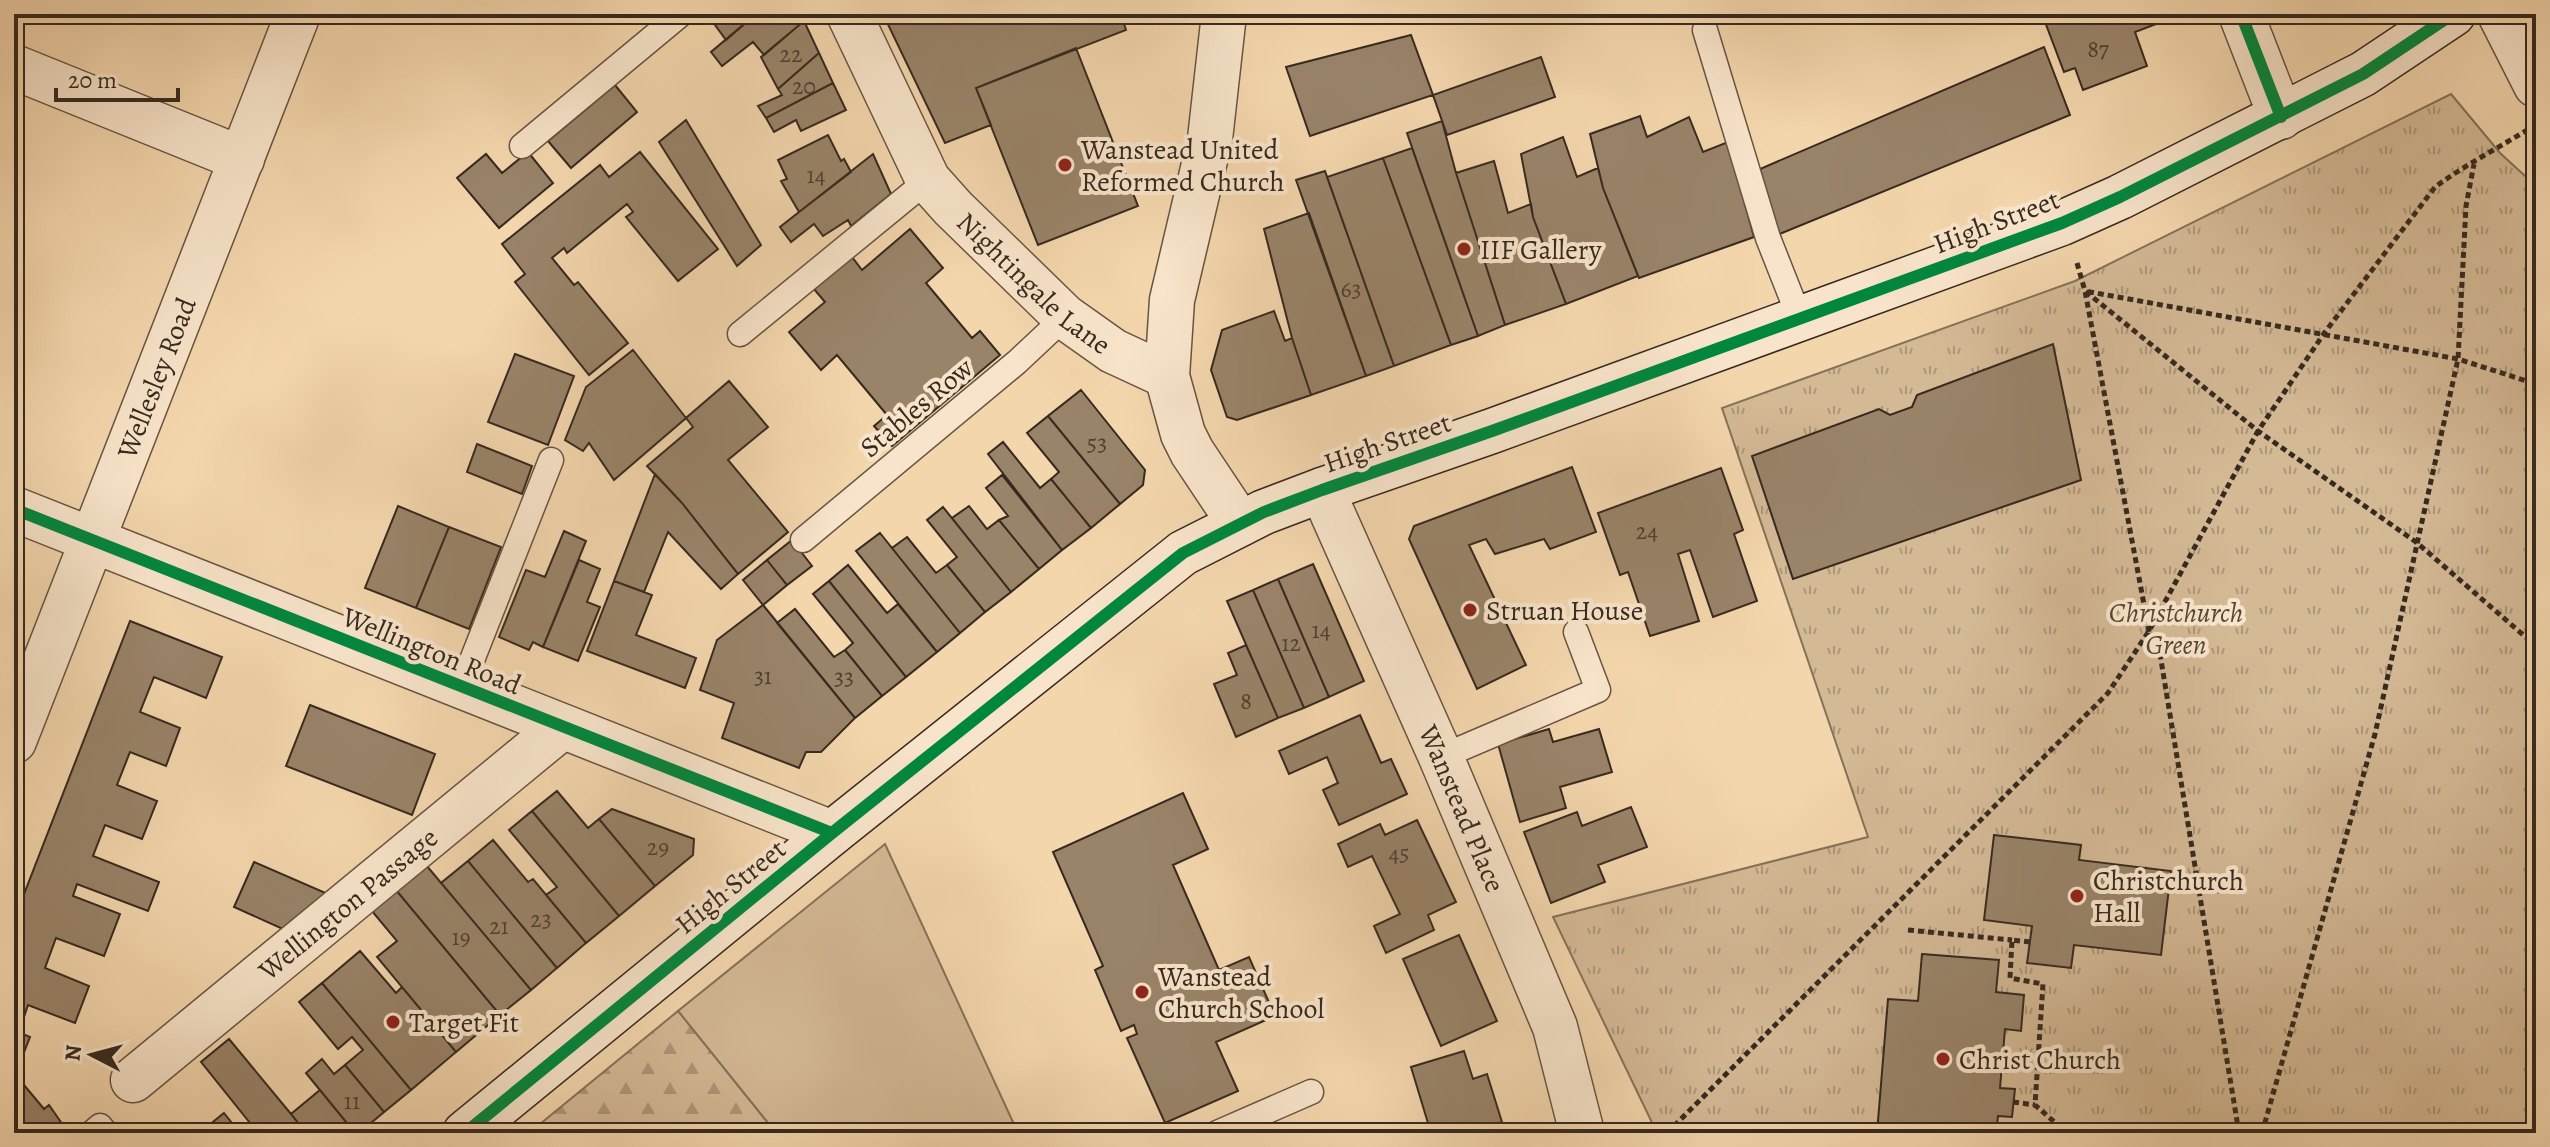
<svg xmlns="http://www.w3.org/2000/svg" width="2550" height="1147" font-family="Alegreya,serif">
<defs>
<pattern id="forest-firs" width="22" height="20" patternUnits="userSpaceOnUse" patternTransform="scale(2)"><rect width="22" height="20" fill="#d4b995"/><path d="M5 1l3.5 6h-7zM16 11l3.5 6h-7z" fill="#ad9779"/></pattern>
<pattern id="park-tufts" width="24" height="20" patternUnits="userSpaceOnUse" patternTransform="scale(2)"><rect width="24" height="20" fill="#d4b995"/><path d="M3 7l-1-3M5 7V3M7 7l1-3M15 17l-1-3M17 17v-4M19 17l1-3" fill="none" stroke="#ad9779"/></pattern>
</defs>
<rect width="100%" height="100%" fill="#f4d6ad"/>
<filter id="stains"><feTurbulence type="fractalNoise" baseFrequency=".0025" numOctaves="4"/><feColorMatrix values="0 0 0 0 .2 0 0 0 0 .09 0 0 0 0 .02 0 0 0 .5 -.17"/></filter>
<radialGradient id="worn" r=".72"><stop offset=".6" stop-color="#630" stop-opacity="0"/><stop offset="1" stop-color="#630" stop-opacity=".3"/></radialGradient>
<!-- grass -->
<path fill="#d4b995" stroke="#85725a" stroke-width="2" d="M885 844 1018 1133H776L678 1011Z"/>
<!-- forest -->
<path fill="url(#forest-firs)" stroke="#85725a" stroke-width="2" d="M678 1011 776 1133H529Z"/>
<!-- park -->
<path fill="url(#park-tufts)" stroke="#85725a" stroke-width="2" d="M2451 94 2500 153 2536 186V1133H1657L1553 917 1868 837 1722 408 2075 281Z"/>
<!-- building -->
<path fill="#998369" stroke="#362a1f" stroke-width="2" d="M707 14H756L726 40Z
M756 14H798L804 21 764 55 753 42 722 66 711 52Z
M883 14H1121L1126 30 976 88 991 125 945 143Z
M2042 14H2168L2169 19 2135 32 2147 66 2083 90 2075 68 2064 72Z
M804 21 819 53 778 89 761 57Z
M1411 35 1433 95 1310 136 1286 67Z
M2044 47 2070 115 1777 235 1760 169Z
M1076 48 1138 206 1038 245 976 88Z
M819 53 833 83 766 118 758 106 782 95 778 89Z
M1541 57 1555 97 1447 135 1433 95Z
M833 83 846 110 801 131 796 120 774 132 766 118Z
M615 85 637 112 571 168 548 141Z
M1640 116 1647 137 1689 117 1703 152 1728 142 1754 237 1639 278 1603 188 1590 134Z
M686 120 761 245 737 266 659 142Z
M1442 121 1456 173 1505 325 1478 336 1407 133Z
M828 135 841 161 844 159 851 172 799 212 781 181 787 179 778 160Z
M1563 137 1577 177 1598 168 1603 188 1638 276 1566 304 1533 217 1521 154Z
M1412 148 1478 336 1451 345 1383 158Z
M528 152 553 183 499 228 457 178 486 154 502 173Z
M640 152 718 249 678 281 626 217 633 212 627 204 567 253 564 248 552 258 574 285 578 282 628 343 589 375 515 282 525 274 502 244 600 165 609 177Z
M873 154 891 194 851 226 848 220 823 236 814 224 791 242 780 227Z
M1383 158 1451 345 1394 366 1327 177Z
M1494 161 1508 213 1531 204 1533 217 1566 304 1505 325 1456 173Z
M1325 171 1394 366 1366 376 1296 180Z
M1309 213 1366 376 1311 395 1292 338 1264 229Z
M910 229 943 268 926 283 972 338 980 331 1000 355 892 446 874 426 887 415 837 355 821 370 789 332 825 302 814 289 852 257 862 270Z
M1274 311 1285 341 1292 338 1311 395 1237 420 1227 417 1211 370 1222 330Z
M2053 344 2081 480 1793 579 1752 456 1879 409 1890 415 1912 407 1917 395Z
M633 350 686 418 614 480 589 443 583 451 565 440 586 387Z
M515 354 574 376 548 445 488 422Z
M729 381 768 427 728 460 788 532 738 574 682 503 647 466 693 427 686 418Z
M1081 390 1145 470 1143 485 1120 504 1048 416Z
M1048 416 1120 504 1091 528 1051 479 1059 472 1027 433Z
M1003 442 1040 488 1051 479 1091 528 1062 550 988 454Z
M477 444 532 466 522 494 467 472Z
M1572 467 1596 532 1550 549 1544 539 1495 554 1486 539 1469 545 1526 665 1477 689 1409 539 1414 526Z
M1721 468 1743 530 1734 534 1757 601 1713 617 1690 550 1678 554 1699 621 1650 636 1628 572 1620 575 1598 513Z
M655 474 682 503 738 574 721 589 668 532 644 592 614 581Z
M1002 475 1062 550 1039 569 999 520 1008 516 986 488Z
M398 506 449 527 416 608 365 588Z
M969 506 987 529 999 520 1039 569 1011 592 952 518Z
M943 507 1011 592 985 612 947 565 957 557 927 520Z
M449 527 501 547 469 629 416 608Z
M564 531 586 541 543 647 533 642 529 650 499 637 526 570 545 577Z
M880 533 960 633 937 652 856 551Z
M907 537 936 573 947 565 985 612 960 633 892 548Z
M792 540 812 566 787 585 767 560Z
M579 560 600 569 587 602 600 607 578 661 543 647Z
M767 560 787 585 763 605 743 580Z
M1313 564 1364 681 1329 697 1278 579Z
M848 565 887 613 898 604 937 652 906 677 829 581Z
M1278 579 1329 697 1304 708 1253 590Z
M614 581 652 595 636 635 696 658 685 688 587 651Z
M829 581 906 677 882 696 845 650 853 643 813 594Z
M1253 590 1304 708 1278 718 1227 601Z
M763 605 855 718 821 752H806L799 768 722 738 734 703 700 690 717 640Z
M795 609 834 657 845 650 882 696 855 718 777 623Z
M130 621 222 657 206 698 154 677 140 712 180 728 166 766 130 752 117 785 157 801 142 839 105 825 93 856 159 882 148 911 77 884 73 896 120 914 104 956 56 938 45 968 89 986 75 1023 28 1005 23 1020 14 1017V920Z
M1246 645 1278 718 1236 737 1214 684 1237 675 1228 653Z
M310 705 435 754 412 815 286 766Z
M1360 715 1381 763 1391 759 1407 794 1339 825 1323 790 1338 783 1327 757 1289 774 1279 751Z
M1549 729 1553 742 1599 729 1612 772 1560 787 1566 808 1520 822 1498 744Z
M557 791 588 828 599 819 655 886 619 916 532 811Z
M1183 793 1208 849 1173 865 1219 970 1249 957 1275 1016 1216 1042 1238 1091 1165 1123 1127 1038 1137 1034 1134 1025 1121 1031 1095 970 1103 966 1053 852Z
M1631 807 1647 847 1598 865 1605 882 1551 903 1524 832 1577 812 1582 826Z
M612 809 694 839 693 855 655 886 599 819Z
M532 811 619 916 586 943 546 895 557 887 509 830Z
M1417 820 1456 902 1428 915 1434 930 1386 953 1374 926 1400 914 1372 856 1348 867 1338 844 1380 824 1385 835Z
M1994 835 2081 845 2079 860 2171 871 2161 955 2074 945 2071 968 2027 963 2032 926 1984 920Z
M493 840 528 882 533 879 586 943 557 968 468 861Z
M421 859 531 990 500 1015 391 884Z
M468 861 557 968 531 990 441 883Z
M254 862 337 898 294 934 234 907Z
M391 884 500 1015 456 1052 377 957 397 941 367 905Z
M1459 935 1497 1021 1441 1046 1403 959Z
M360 951 396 993 402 987 456 1052 411 1090 322 983Z
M1922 954 1999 960 1996 992 2024 995 2021 1031 2005 1029 2000 1088 2015 1089 2012 1117 1998 1116 1996 1133H1877L1888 999 1918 1001Z
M322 983 411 1090 384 1112 345 1065 363 1050 352 1037 338 1049 299 1002Z
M14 1017 23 1020 18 1032 30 1037 21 1060 16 1058 14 1063Z
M229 1039 291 1114 306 1133H258L201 1062Z
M1464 1051 1473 1079 1487 1074 1502 1122 1465 1133H1431L1411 1067Z
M322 1059 334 1074 345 1065 384 1112 359 1133H355L306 1073Z
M14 1073 44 1109 49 1105 65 1128 59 1133H14Z
M320 1090 355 1133H306L291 1114Z
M224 1113 240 1133H206L203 1130Z"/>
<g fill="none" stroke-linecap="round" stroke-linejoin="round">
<!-- lane casing -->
<g stroke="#665542" stroke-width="27">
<path id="lane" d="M1705 30 1768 238 1800 319
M522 146 681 14
M740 334 928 180
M803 540 1017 362 1065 317
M461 688 551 460
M1441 757 1598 690 1576 632
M92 1133 100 1126 106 1133
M1217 1133 1311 1092"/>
</g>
<!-- street casing -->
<g stroke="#665542" stroke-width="47">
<g id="street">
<path id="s1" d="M849 14 928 180 953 208 1065 317 1113 351 1167 376"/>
<path d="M1224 14 1210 139 1172 300 1167 376 1183 434 1192 452 1240 524"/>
<path d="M2241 14 2281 117"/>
<path d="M2500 14 2536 85"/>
<path d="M14 67 242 159"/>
<path id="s2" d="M1322 490 1441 757 1555 1027 1582 1133"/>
<path d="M14 509 832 833"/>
<path id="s3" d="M14 741 298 14"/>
<path id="s4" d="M133 1080 562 727"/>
</g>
</g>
<!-- secondary casing -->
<g stroke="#362a1f" stroke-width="47">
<path id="secondary" d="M465 1133 832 833 1183 553 1264 512 1322 490 1492 431 2062 223 2120 197 2363 74 2453 14"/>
</g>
<!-- path -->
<path stroke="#362a1f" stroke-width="5" stroke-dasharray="6 4" stroke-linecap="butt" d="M2077 263 2085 291 2258 431 2416 542 2536 646
M1908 930 2012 940
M2030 942 2012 940 2010 978 2043 984 2035 1105 2067 1133
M2013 1102 2035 1105
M1667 1133 2108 693 2149 631 2258 431 2325 332 2435 187C2465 165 2500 147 2532 127
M2239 1133 2160 654 2149 631 2085 291 2458 359 2536 384
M2262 1133 2375 734 2458 359 2466 206 2474 164"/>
<!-- lane -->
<use href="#lane" stroke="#f8e4ca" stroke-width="24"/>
<!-- street -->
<use href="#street" stroke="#f8e4ca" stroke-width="44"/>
<!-- secondary -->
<use href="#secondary" stroke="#f8e4ca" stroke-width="44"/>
<!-- cycleway casing -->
<g stroke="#f8e4ca" stroke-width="17">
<path id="cycleway" d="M2241 14 2281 117
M14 509 832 833
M465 1133 832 833 1183 553 1264 512 1322 490 1492 431 2062 223 2120 197 2363 74 2453 14"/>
</g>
<!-- cycleway -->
<use href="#cycleway" stroke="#00873e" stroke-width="12"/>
</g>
<!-- markers -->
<g fill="#8f2418" stroke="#f8e4ca" stroke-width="3">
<circle cx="1065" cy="165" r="8"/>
<circle cx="1464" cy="249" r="8"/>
<circle cx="1470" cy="610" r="8"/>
<circle cx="2077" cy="896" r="8"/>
<circle cx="1142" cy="992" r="8"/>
<circle cx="393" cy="1022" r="8"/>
<circle cx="1943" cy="1059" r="8"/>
</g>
<g text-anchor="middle" stroke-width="8" stroke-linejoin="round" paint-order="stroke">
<!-- number labels -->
<g font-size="24" fill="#4f4032">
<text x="2098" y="57">87</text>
<text x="791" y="62">22</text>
<text x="804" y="94">20</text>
<text x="816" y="183">14</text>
<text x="1351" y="297">63</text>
<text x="1097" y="451">53</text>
<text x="1647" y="539">24</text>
<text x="1321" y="638">14</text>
<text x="1291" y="651">12</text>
<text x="763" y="684">31</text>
<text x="844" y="685">33</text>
<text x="1246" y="709">8</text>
<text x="658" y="855">29</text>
<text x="1399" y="861">45</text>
<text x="541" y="927">23</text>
<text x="499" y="934">21</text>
<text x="461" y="945">19</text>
<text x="352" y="1109">11</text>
</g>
<!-- poi labels -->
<g font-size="28" fill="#362a1f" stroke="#f8e4ca" text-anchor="start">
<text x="1081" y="159">Wanstead United<tspan x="1081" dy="32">Reformed Church</tspan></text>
<text x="1480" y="259">IIF Gallery</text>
<text x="1486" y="620">Struan House</text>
<text x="2093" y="890">Christchurch<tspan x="2093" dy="32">Hall</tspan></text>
<text x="1158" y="986">Wanstead<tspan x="1158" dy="32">Church School</tspan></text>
<text x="409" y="1032">Target Fit</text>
<text x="1959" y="1069">Christ Church</text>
</g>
<!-- street labels -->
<g font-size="28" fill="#362a1f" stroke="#f8e4ca">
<text transform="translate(1996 221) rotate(-21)" y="10">High Street</text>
<text dy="10" stroke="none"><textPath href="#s1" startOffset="332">Nightingale Lane</textPath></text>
<text dy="10" stroke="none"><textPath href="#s3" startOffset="390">Wellesley Road</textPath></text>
<text transform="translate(916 407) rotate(-40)" y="10">Stables Row</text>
<text transform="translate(1387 442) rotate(-19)" y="10">High Street</text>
<text transform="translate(432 650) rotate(22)" y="10">Wellington Road</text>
<text dy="10" stroke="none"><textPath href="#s2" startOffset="348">Wanstead Place</textPath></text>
<text transform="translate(730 886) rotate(-39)" y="10">High Street</text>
<text dy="10" stroke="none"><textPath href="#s4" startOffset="278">Wellington Passage</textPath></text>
</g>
<!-- park labels -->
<g font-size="28" font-style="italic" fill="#564737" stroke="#f8e4ca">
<text x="2176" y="622">Christchurch<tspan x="2176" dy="32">Green</tspan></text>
</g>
</g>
<!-- margin -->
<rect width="2550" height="1147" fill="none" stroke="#f4d6ad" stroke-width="48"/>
<rect x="16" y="16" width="2518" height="1115" fill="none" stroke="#362a1f" stroke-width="4"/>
<rect x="24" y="24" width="2502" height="1099" fill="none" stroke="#362a1f" stroke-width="2"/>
<!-- north arrow -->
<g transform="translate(92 1055) rotate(276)" stroke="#f8e4ca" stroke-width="6" paint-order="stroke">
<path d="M0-6L14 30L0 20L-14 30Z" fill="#362a1f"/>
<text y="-12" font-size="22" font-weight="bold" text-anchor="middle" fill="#362a1f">N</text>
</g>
<!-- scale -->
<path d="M56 88v12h122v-12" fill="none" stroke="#362a1f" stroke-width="4"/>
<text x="68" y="88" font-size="24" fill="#362a1f" stroke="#f8e4ca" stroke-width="6" paint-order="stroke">20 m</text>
<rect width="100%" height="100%" filter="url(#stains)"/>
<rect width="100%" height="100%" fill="url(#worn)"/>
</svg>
